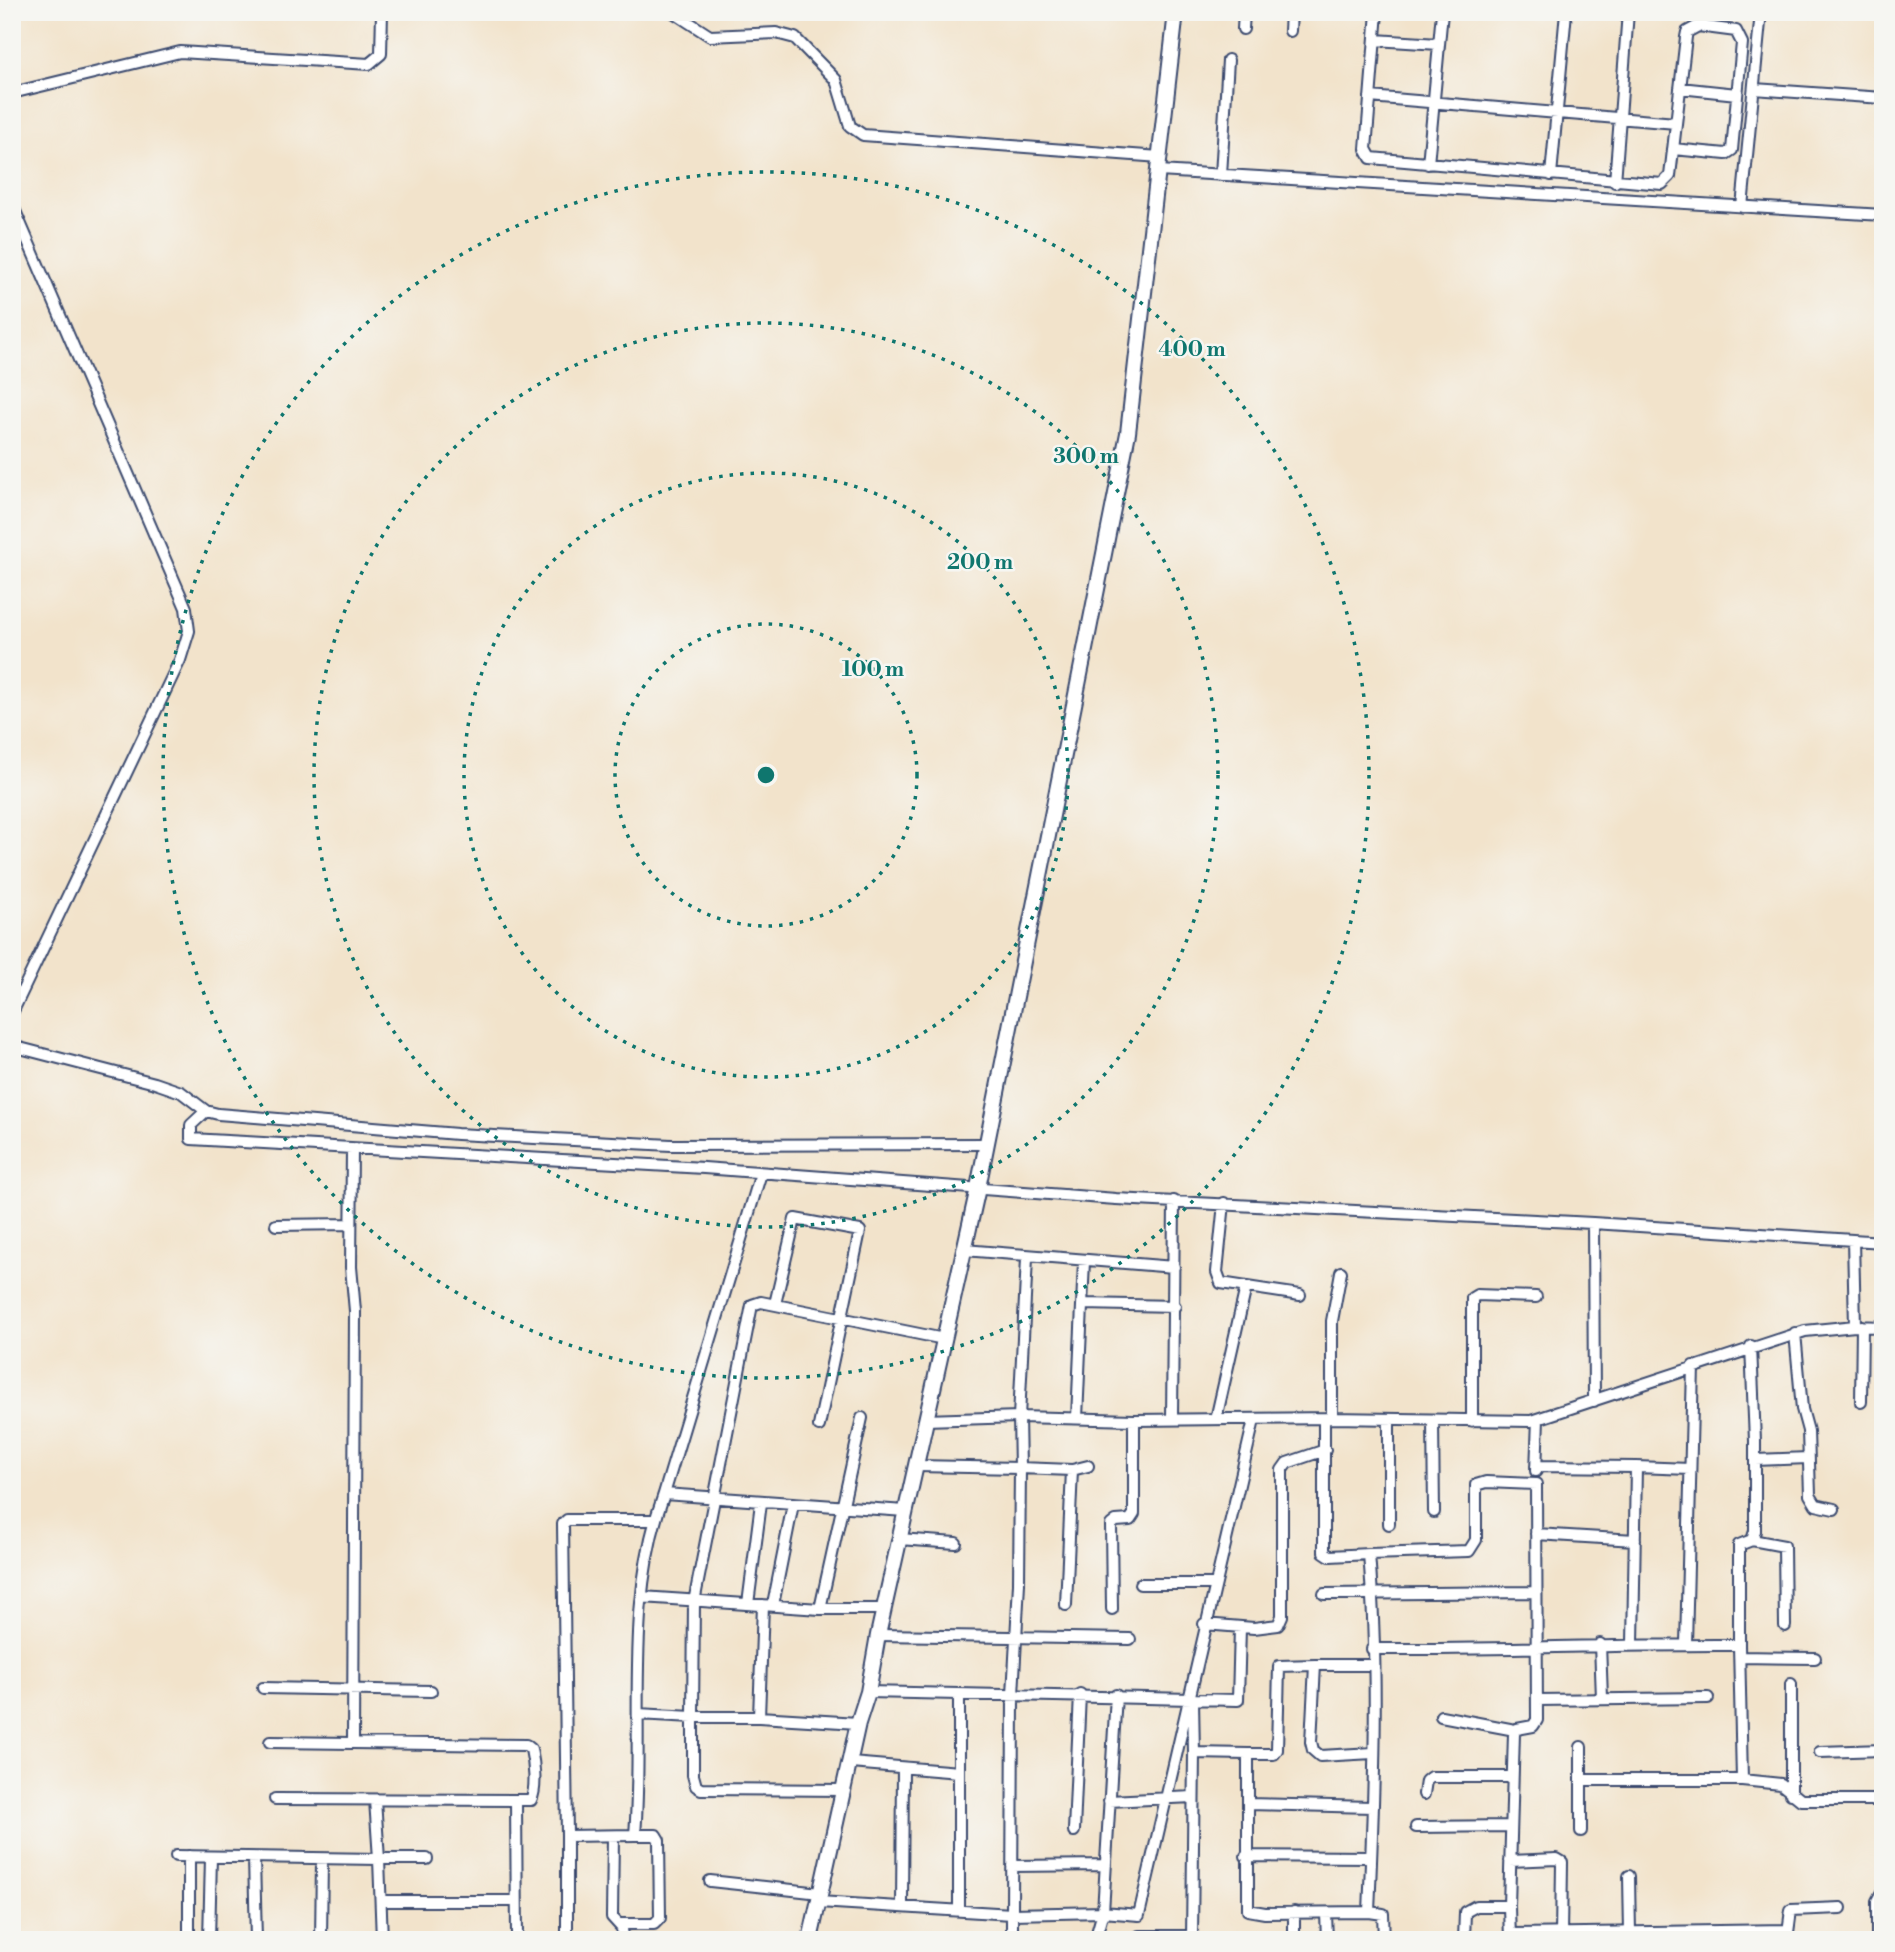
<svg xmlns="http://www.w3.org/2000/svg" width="1895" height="1952" font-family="'Libre Bodoni',serif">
<rect width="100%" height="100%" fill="#f6f6f2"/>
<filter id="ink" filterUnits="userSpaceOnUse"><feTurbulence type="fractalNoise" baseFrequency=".0143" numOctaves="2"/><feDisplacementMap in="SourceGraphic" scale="14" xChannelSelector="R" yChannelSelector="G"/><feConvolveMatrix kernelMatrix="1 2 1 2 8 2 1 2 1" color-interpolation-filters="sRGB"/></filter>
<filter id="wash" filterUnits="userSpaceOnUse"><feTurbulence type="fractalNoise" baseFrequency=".00686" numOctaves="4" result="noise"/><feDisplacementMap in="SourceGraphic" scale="28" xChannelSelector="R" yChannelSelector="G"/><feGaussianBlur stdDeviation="1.57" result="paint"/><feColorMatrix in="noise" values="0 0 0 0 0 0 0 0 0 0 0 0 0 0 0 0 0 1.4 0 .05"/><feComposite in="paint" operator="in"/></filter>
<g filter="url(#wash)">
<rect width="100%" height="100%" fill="#f2e3cb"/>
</g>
<g filter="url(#ink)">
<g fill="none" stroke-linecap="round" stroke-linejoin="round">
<!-- minor casing -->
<g stroke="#3b4a6e" stroke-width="14">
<path id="minor" d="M673 12 710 36 776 33 795 38 836 80 850 126 863 135 1160 157
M1377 12 1366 149 1371 158 1662 184 1670 176 1686 37 1687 32 1698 26 1736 31 1742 43 1732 150 1726 154 1673 149
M1243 29 1244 12
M1290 31 1291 12
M1375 40 1439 44
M1680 88 1737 94
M1754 89 1883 98
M12 93 180 52 369 64 381 54 382 12
M1370 97 1676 123
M1428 164 1442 12
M1159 171 1883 215
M1221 175 1228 60
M1551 175 1566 12
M1615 182 1628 12
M12 204 186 608 189 631 180 660 12 1013
M1742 207 1761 12
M12 1046 155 1083 181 1092 206 1111 218 1114 457 1134 671 1145 986 1144
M206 1111 191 1125V1139L704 1168 1116 1199 1593 1223 1883 1242
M352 1149 351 1267 355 1311 353 1743
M761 1173 664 1494 905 1511
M1224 1203 1217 1272 1221 1283 1300 1295
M1593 1223 1594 1401
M276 1225 351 1224
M1853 1240 1855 1326
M964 1250 1174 1267
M1027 1258 1019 1417 1020 1468 1072 1470 1088 1466
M775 1304 795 1219 860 1231 819 1426
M1084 1304 1175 1306
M1795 1333 1802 1409 1808 1431 1810 1495 1816 1505 1834 1509
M1861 1402 1862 1326
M1077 1418 1084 1261
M1332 1418V1321L1341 1272
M1172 1419 1174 1201
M1216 1419 1246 1287
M925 1420 1019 1417 1134 1420 1332 1418 1531 1421 1805 1331 1855 1326 1883 1327
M1433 1421 1434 1512
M1472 1421V1298L1477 1295 1536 1297
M1755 1460 1808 1458
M916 1466 1020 1468 1019 1583 1013 1695 1012 1914 1103 1912 1139 1915 1254 1420
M1536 1466 1636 1467
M1536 1471 1538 1419
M1389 1524V1420
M1536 1534 1635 1540
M899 1539 956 1543
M1752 1540 1784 1546 1785 1626
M1369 1554 1469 1551 1476 1540V1485L1486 1482 1536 1484 1537 1720 1533 1726 1517 1729 1514 1733 1509 1906
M1140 1584H1215
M1324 1594 1535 1592
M642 1597 820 1609H884
M748 1604 761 1503
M763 1605 759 1717H693L694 1602 752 1305 761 1302 944 1339
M773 1605 793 1504
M1066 1605 1072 1470
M820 1609 862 1418
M1112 1609 1111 1525 1116 1521 1130 1520 1134 1514V1420
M1204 1624 1254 1628 1278 1625 1282 1616V1470L1287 1463 1325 1450
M878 1635 1130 1639
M1600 1644 1602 1698
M1633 1644 1636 1467 1690 1469
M1686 1645 1693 1366
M1739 1645 1742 1780 1781 1784 1801 1800H1883
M1372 1649C1495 1650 1617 1644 1739 1645V1545L1752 1540 1755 1531V1441L1751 1346
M1740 1657 1815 1658
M1372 1665H1315L1311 1742 1313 1750 1320 1756 1373 1753
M1791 1684V1794
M263 1688 431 1691
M868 1692 1238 1700 1240 1628
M959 1695V1909
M1193 1700 1194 1753 1248 1754V1910L1265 1913 1369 1912C1374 1793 1379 1672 1369 1554L1330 1556 1324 1552V1419
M1537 1700 1708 1698
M638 1714 693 1717V1775L696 1786 701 1789 843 1790
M1441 1716 1515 1730
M759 1717 858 1723
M270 1742 526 1745 531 1749C534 1763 537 1788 531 1800L275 1799
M1820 1752 1883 1750
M1248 1754H1274L1277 1750 1279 1666 1315 1665
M851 1763 959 1772
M1581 1780H1742
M1424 1794 1426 1781 1431 1777H1512
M375 1800 379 1859H427
M516 1801 517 1940
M1109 1801 1193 1797
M1248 1804 1372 1807
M1416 1827 1511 1826
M1074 1831 1080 1694
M1581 1831V1747
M567 1836 563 1524 567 1520H654
M613 1836 612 1917 622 1928 623 1940
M176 1856 379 1859 382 1940
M1246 1856 1371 1857
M254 1858 256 1940
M1510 1861 1557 1859 1562 1862 1561 1938
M1012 1866 1106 1865
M1629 1876 1630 1933
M710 1881 820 1893
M382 1901H516
M819 1902 1012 1914V1940
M902 1906 903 1768
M1294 1912V1940
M1369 1912 1383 1914 1384 1940
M1326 1913 1327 1940
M620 1924H654L660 1918 659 1840 656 1835H635
M1510 1934 1787 1930
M1139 1936H1192
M189 1940V1856
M209 1940 211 1857
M321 1940 322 1860
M567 1940V1836L635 1835C644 1722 624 1603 664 1494
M1095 1940 1103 1912 1116 1695
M1192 1940 1194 1753
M1464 1940 1465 1912 1476 1906H1509L1510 1940
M1787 1940 1791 1910 1841 1908
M1877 1940V1901L1883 1890"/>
</g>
<!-- tertiary casing -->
<g stroke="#3b4a6e" stroke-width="18">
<path id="tertiary" d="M810 1940 858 1723 868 1692 878 1635 978 1188 1128 433 1176 12"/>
</g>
<!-- minor -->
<use href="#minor" stroke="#fff" stroke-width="10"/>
<!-- tertiary -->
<use href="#tertiary" stroke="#fff" stroke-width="14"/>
</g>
</g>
<!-- distance rings -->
<g fill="none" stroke="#0f766e" stroke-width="3.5" stroke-dasharray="3.5 7">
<circle cx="766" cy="775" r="151"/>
<circle cx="766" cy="775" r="302"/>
<circle cx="766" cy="775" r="452"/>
<circle cx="766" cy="775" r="603"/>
</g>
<circle cx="766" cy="775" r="10" fill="#0f766e" stroke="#f6f6f2" stroke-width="3.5"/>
<g font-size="21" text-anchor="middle" font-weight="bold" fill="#0f766e" stroke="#f6f6f2" stroke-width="5" stroke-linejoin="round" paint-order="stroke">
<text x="1192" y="356">400 m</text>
<text x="1086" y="463">300 m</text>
<text x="980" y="569">200 m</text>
<text x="873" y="676">100 m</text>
</g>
<!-- margin -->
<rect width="1895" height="1952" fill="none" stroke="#f6f6f2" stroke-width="42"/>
</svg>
